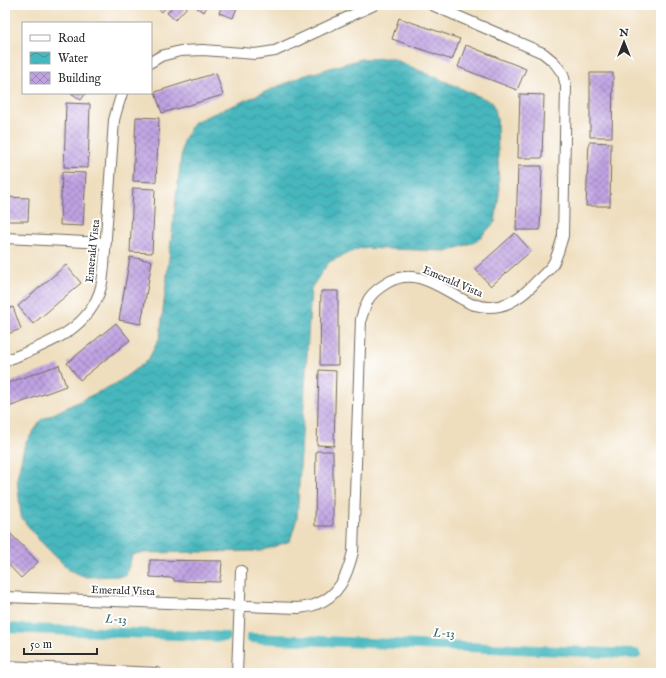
<svg xmlns="http://www.w3.org/2000/svg" width="666" height="678" font-family="'IM FELL English',serif">
<defs>
<pattern id="water-waves" width="16" height="10" patternUnits="userSpaceOnUse"><rect width="16" height="10" fill="#47b7be"/><path d="M0 5q4-4 8 0t8 0" fill="none" stroke="#3b959b"/></pattern>
<pattern id="building-cross-hatch" width="8" height="8" patternUnits="userSpaceOnUse"><rect width="8" height="8" fill="#bfa2e2"/><path d="M0 0l8 8M0 8l8-8" fill="none" stroke="#9b84b7"/></pattern>
</defs>
<rect width="100%" height="100%" fill="#fff"/>
<filter id="ink" filterUnits="userSpaceOnUse"><feTurbulence type="fractalNoise" baseFrequency=".025" numOctaves="2"/><feDisplacementMap in="SourceGraphic" scale="8" xChannelSelector="R" yChannelSelector="G"/><feConvolveMatrix kernelMatrix="1 2 1 2 8 2 1 2 1" color-interpolation-filters="sRGB"/></filter>
<filter id="wash" filterUnits="userSpaceOnUse"><feTurbulence type="fractalNoise" baseFrequency=".012" numOctaves="4" result="noise"/><feDisplacementMap in="SourceGraphic" scale="16" xChannelSelector="R" yChannelSelector="G"/><feGaussianBlur stdDeviation="0.9" result="paint"/><feColorMatrix in="noise" values="0 0 0 0 0 0 0 0 0 0 0 0 0 0 0 0 0 1.4 0 .05"/><feComposite in="paint" operator="in"/></filter>
<g filter="url(#wash)">
<rect width="100%" height="100%" fill="#efdebe"/>
<!-- water -->
<path fill="url(#water-waves)" stroke="#397174" d="M391 58 492 102 497 118 499 195 495 222 477 241 449 251 360 248 329 262 311 288 297 518 290 541 261 551 140 553 132 555 126 576 86 577 69 570 39 540 21 517 17 478 25 444 41 420 117 383 148 360 160 337 171 241 183 141 194 122 303 76 361 59Z"/>
<g fill="none" stroke-linecap="round" stroke-linejoin="round">
<!-- canal -->
<path stroke="#47b7be" stroke-width="10" d="M5 628 226 637
M251 638 636 654"/>
</g>
<g id="blocks">
<!-- building -->
<path fill="url(#building-cross-hatch)" d="M154 5H168L162 12Z
M174 5H189L175 20 167 13Z
M199 5H208L204 12 197 8Z
M222 5H238L233 18 219 13Z
M399 18 460 39 452 60 392 39Z
M466 45 526 69 517 90 458 67Z
M216 73 223 95 162 113 155 92Z
M590 73H613L612 137H590Z
M71 93H86L81 100Z
M520 94 544 95 542 158H518Z
M66 103 90 104 88 168 64 167Z
M136 117 159 118 156 182 133 181Z
M589 142 611 143 610 206H586Z
M518 166H542L540 230H516Z
M62 172 86 173 83 226 60 225Z
M133 188 155 189 152 253 130 252Z
M5 197 29 198 28 221H5Z
M515 233 531 251 491 286 475 269Z
M130 257 152 261 141 324 119 320Z
M66 265 81 283 33 324 18 306Z
M321 291H338V365H320Z
M13 307 21 329 5 335V310Z
M116 323 130 340 80 380 67 363Z
M59 365 66 386 6 408 5 405V384Z
M319 370 336 371 334 446 317 445Z
M316 451H333V526H315Z
M5 528 38 562 21 578 5 561Z
M150 560 222 561 221 576H220V582L174 581V578L150 577Z"/>
</g>
</g>
<g filter="url(#ink)">
<use href="#blocks" fill-opacity="0" stroke="#706a5e" stroke-width="1"/>
<g fill="none" stroke-linecap="round" stroke-linejoin="round">
<!-- minor casing -->
<g stroke="#706a5e" stroke-width="12">
<path id="minor" d="M151 62 161 56 180 51 203 50 255 54 275 51 374 5
M5 238 106 243
M5 361C43 345 89 332 101 287 103 280 103 273 104 266L114 120 117 109 122 93
M5 597 298 608C303 607 309 607 314 605 339 597 347 576 353 552L361 319C367 299 369 294 387 283 413 267 437 285 460 298 464 300 467 302 471 304 474 305 477 305 480 306 501 310 517 301 532 286 538 279 548 272 553 264 558 255 560 245 563 236L566 86 563 74 554 62 543 53 432 5
M5 666 157 673
M237 673 241 571"/>
</g>
<!-- minor -->
<use href="#minor" stroke="#fff" stroke-width="10"/>
</g>
</g>
<g text-anchor="middle" stroke-width="4" stroke-linejoin="round" paint-order="stroke">
<!-- street labels -->
<g font-size="11" fill="#2b2b2b" stroke="#fff">
<text transform="translate(92 251) rotate(-84)" y="4">Emerald Vista</text>
<text transform="translate(453 281) rotate(23)" y="4">Emerald Vista</text>
<text transform="translate(123 590) rotate(2)" y="4">Emerald Vista</text>
</g>
<!-- water labels -->
<g font-size="12" font-style="italic" fill="#366366" stroke="#fff">
<text transform="translate(116 619) rotate(2)" y="4">L-13</text>
<text transform="translate(444 633) rotate(2)" y="4">L-13</text>
</g>
</g>
<!-- margin -->
<rect width="666" height="678" fill="none" stroke="#fff" stroke-width="20"/>
<!-- legend -->
<rect x="22" y="22" width="130" height="72" fill="#ffffff" stroke="#aaaaaa"/>
<rect x="30" y="35" width="20" height="6" fill="#ffffff" stroke="#aaaaaa"/>
<text x="58" y="42" font-size="12" fill="#2b2b2b">Road</text>
<rect x="30" y="52" width="20" height="12" fill="url(#water-waves)" stroke="#aaaaaa"/>
<text x="58" y="62" font-size="12" fill="#2b2b2b">Water</text>
<rect x="30" y="72" width="20" height="12" fill="url(#building-cross-hatch)" stroke="#aaaaaa"/>
<text x="58" y="82" font-size="12" fill="#2b2b2b">Building</text>
<!-- north arrow -->
<g transform="translate(624 42)" stroke="#ffffff" stroke-width="3" paint-order="stroke">
<path d="M0-3L7 15L0 10L-7 15Z" fill="#2b2b2b"/>
<text y="-6" font-size="11" font-weight="bold" text-anchor="middle" fill="#2b2b2b">N</text>
</g>
<!-- scale -->
<path d="M24 648v6h73v-6" fill="none" stroke="#2b2b2b" stroke-width="2"/>
<text x="30" y="648" font-size="12" fill="#2b2b2b" stroke="#ffffff" stroke-width="3" paint-order="stroke">50 m</text>
</svg>
